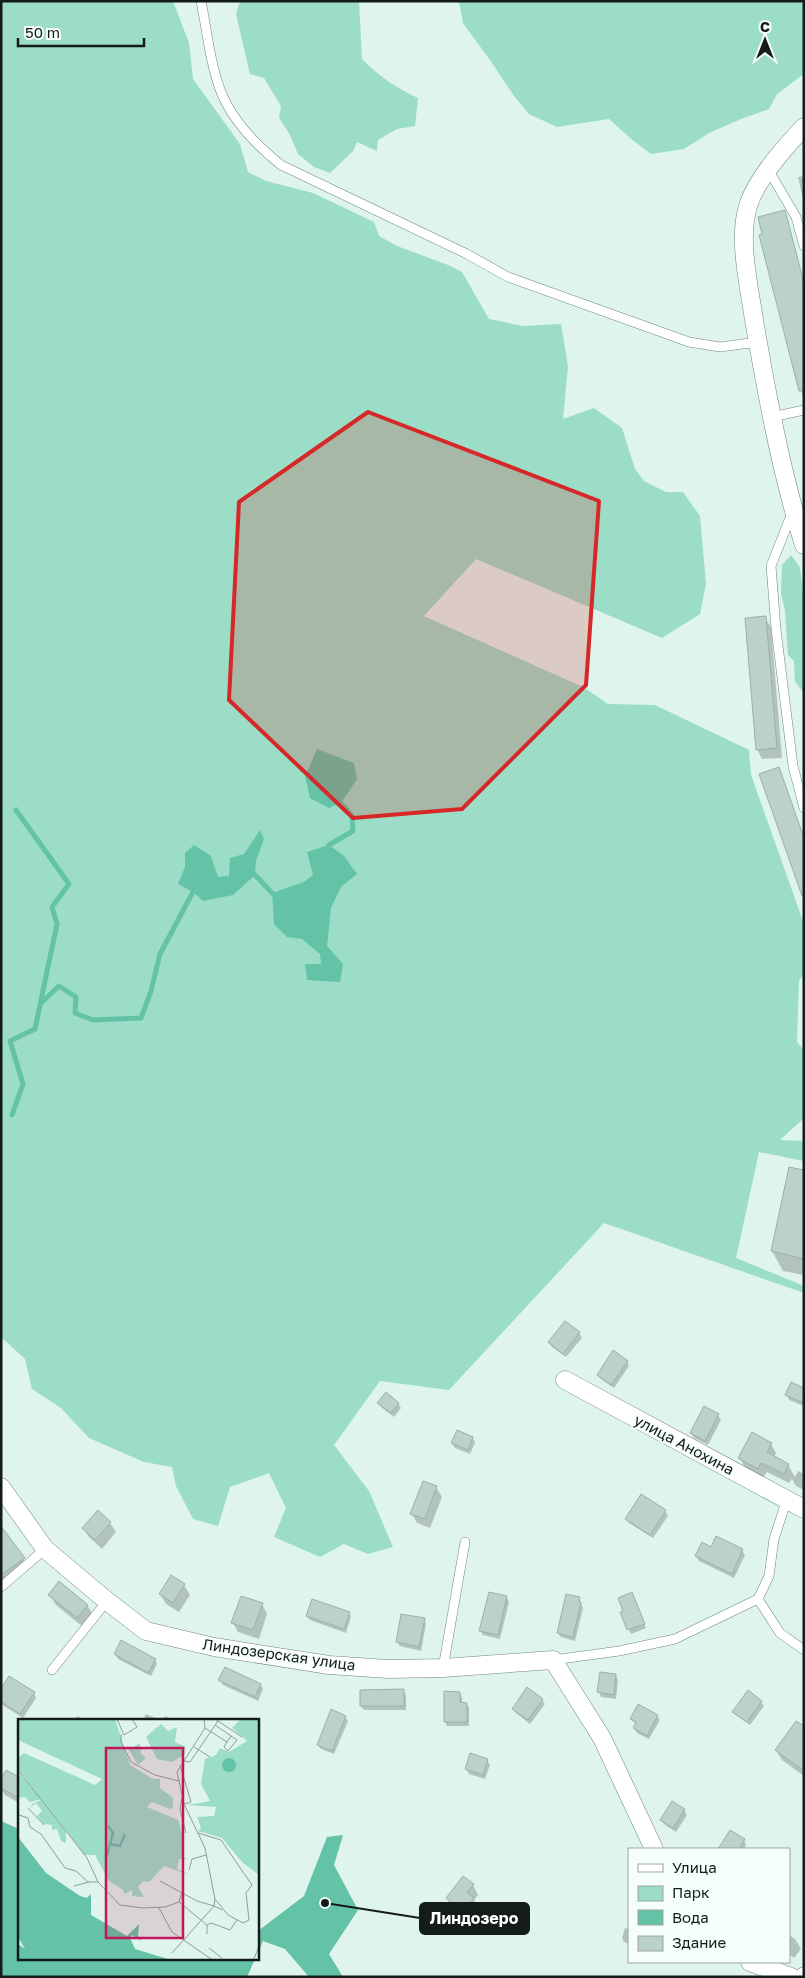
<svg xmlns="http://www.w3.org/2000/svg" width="805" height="1978" font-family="'Golos Text',sans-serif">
<rect width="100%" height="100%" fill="#def4ec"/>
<!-- green -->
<path fill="#9cddc7" d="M1 1H173L189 43 193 79 240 144 248 172 266 181 313 193 374 222 379 236 397 246 448 265 462 272 489 319 523 326 561 324 568 366 563 419 594 408 622 428 635 469 644 481 666 492H683L700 516 706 584 700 614 662 638 476 559 424 616 583 687 608 704 655 705 749 750 751 775 804 924V975L799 980 797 1042 804 1050V1118L780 1140 804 1141V1161L759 1152 736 1258 804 1286V1293L604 1223 449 1390 380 1381 334 1445 369 1491 393 1547 368 1554 344 1544 320 1557 274 1537 286 1508 269 1473 230 1487 218 1526 193 1519 176 1486 172 1467 144 1462 89 1438 61 1408 32 1389 25 1359 1 1337Z
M240 1H359L362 59C379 76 396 88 418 98L415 126 397 129 378 140 377 151 357 142 353 151 330 173 314 167 298 154 290 135 279 118 281 106 264 78 250 74 236 14Z
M459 1H804V74L777 94 769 109 741 119 709 133 684 149 651 154 630 138 609 119 557 127 529 114 514 96 490 60 463 23Z
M791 555 800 567 804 601V693L795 682 794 661 788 655 785 610 781 594 782 565Z"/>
<!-- water -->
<path fill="#64c2a6" d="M317 749 354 763 357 779 341 803 329 808 310 798 305 776Z
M260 830 264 839 256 861 255 875 233 895 203 901 193 892 178 884 185 867V853L194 845 211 856 218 877 229 876 230 858 244 854Z
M329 845 344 856 357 874 341 887 331 908 327 946 343 964 340 982 307 980 305 964H321L320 954 302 939 287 937 274 924 272 893 304 882 313 875 307 852Z
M1 1821 19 1829V1959H255L247 1977H1Z
M343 1835 334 1865 358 1910 329 1954 343 1977H309L285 1949 263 1941 258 1953V1931L304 1896 327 1837Z"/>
<!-- shadow -->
<path fill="#0003" d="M804 176V204L798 177Z
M784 212 804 282V401L761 236Z
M765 618 771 627 782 758 762 759 757 749Z
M804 1172V1275L783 1271 772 1251Z
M565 1322 579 1333 582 1338 566 1357 552 1347 549 1342Z
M627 1361 629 1366 614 1388 601 1379 598 1375Z
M804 1389V1406L789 1400 787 1395Z
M379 1403H398L401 1408 394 1417 381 1407Z
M718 1415 721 1420 708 1445 694 1438 691 1433Z
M473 1438 475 1443 470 1454 455 1448 452 1443Z
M771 1444 776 1453 774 1457 788 1465 795 1477 798 1471 804 1474V1490L796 1486 792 1479 789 1483 767 1472 763 1478 745 1468 740 1458Z
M436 1487 442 1497 430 1528 417 1523 412 1514Z
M641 1496 665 1511 668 1516 653 1538 629 1523 627 1519Z
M110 1523 116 1532 102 1549 89 1537 83 1528Z
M1 1538 27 1563 1 1582Z
M711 1548 742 1550 745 1555 734 1578 699 1561 696 1556Z
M184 1585 190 1595 179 1612 166 1604 160 1594Z
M490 1593 507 1598 509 1602 500 1639 483 1635 480 1630Z
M50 1595 87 1605 93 1615 83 1627 56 1605Z
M579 1598 583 1608 575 1641 561 1637 558 1633Z
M634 1598 646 1628 631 1634 622 1613Z
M262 1604 267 1614 259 1639 238 1632 233 1623Z
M349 1613 351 1617 346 1633 310 1620 307 1616Z
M424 1619 426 1624 421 1651 400 1646 397 1642Z
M115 1654 155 1660 157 1664 151 1676 118 1659Z
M616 1676 618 1680 616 1699 601 1697 599 1692Z
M220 1680 261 1685 263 1689 258 1701 223 1685Z
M1 1690 34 1693 36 1698 23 1718 1 1704Z
M403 1691 406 1695V1710H364L361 1706Z
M460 1693 462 1697V1704H467L469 1708V1726H447L445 1721Z
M542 1700 545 1704 530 1724 516 1713 513 1709Z
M761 1702 764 1706 750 1725 737 1716 734 1712Z
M146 1714 160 1720H143Z
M78 1716 83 1720H74Z
M165 1716 173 1720H163Z
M657 1716 660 1720 649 1739 637 1733 634 1728 636 1724 631 1719Z
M345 1717 348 1721 334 1754 321 1749 318 1745Z
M804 1728V1776L782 1760 776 1750Z
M487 1760 490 1765 485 1779 469 1774 466 1769Z
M19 1779V1803L5 1795 1 1789V1781Z
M673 1802 684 1810 687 1815 676 1832 664 1824 661 1820Z
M730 1832 744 1840 746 1845 744 1849H720Z
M473 1885 478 1895 474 1900 479 1908 469 1921 453 1908 447 1898Z
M625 1928 629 1929V1944L624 1942 622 1938Z
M789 1935 795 1939 801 1949 794 1958 789 1954Z"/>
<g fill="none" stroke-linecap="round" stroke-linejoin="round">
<!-- stream -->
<path stroke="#64c2a6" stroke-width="5" d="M329 845 353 831 352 816 341 803
M255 875 272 893
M41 1003 59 986 76 997 75 1013 93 1020 141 1018 151 991 160 954 193 892
M12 1115 23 1084 10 1041 35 1029 57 924 52 907 69 884 16 810"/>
</g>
<!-- building -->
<path fill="#bcd1ca" stroke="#9bb0a9" d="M785 210 804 283V391H799L759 235 762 234 758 217Z
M766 616 777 748 756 750 745 618Z
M779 767 804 838V896H802L759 774Z
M789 1167 804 1170V1259L771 1251Z
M565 1321 580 1332 563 1354 548 1342Z
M613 1350 628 1361 611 1385 597 1375Z
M791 1382 804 1388V1403L785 1395Z
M386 1392 399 1403 391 1413 377 1403Z
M704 1406 719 1414 705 1441 690 1433Z
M457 1430 473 1437 468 1450 451 1443Z
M752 1432 772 1443 767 1452 789 1464 784 1474 761 1463 758 1469 738 1458Z
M423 1481 437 1486 425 1519 410 1514Z
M641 1494 666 1510 650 1535 625 1519Z
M98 1510 111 1522 95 1540 82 1528Z
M1 1526 25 1558 1 1575Z
M716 1536 743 1549 732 1574 695 1556 702 1542 711 1547Z
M171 1575 185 1584 173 1603 159 1594Z
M59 1581 88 1605 77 1618 48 1595Z
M489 1592 507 1596 498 1635 479 1631Z
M632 1592 645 1624 627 1630 620 1612 623 1611 618 1598Z
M566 1594 580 1597 579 1601 581 1602 573 1637 557 1633Z
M241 1596 263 1603 253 1630 231 1623Z
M312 1599 350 1612 344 1629 306 1616Z
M401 1614 425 1618 419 1647 396 1642Z
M121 1640 156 1659 148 1673 114 1654Z
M225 1667 261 1684 255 1697 218 1680Z
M600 1672 616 1674 614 1695 597 1692Z
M9 1676 35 1692 20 1714 1 1702V1688Z
M527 1687 543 1699 528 1720 512 1709Z
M404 1689V1706H360V1690Z
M748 1690 762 1701 747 1722 732 1712Z
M444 1691 460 1692V1702L467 1703V1722H444Z
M638 1704 658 1715 647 1736 633 1728 636 1722 630 1719Z
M331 1709 346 1716 332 1751 317 1745Z
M796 1721 804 1726V1771L775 1750Z
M470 1753 488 1759 483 1775 465 1769Z
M6 1770 19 1777V1798L1 1788V1779Z
M672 1801 685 1809 673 1828 660 1820Z
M730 1830 745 1839 739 1849H718Z
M463 1876 474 1884 467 1892 474 1898 463 1912 446 1898Z"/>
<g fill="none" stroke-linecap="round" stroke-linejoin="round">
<!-- service casing -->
<g stroke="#71857e" stroke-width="10">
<path id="service" d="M201 1C207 31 210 63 221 92 233 122 256 145 281 165L467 254 508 277 689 342 720 347 758 342
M769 171 796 217 804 246
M772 417 804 410
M792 513 771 566 776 629 793 766 804 808
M1 1587 45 1549
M758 1599 780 1633 804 1650
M553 1660 619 1651 675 1639 758 1599 769 1576 774 1539 787 1499
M443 1668 465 1542
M52 1670 107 1601"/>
</g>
<!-- minor casing -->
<g stroke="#71857e" stroke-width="19">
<path id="minor" d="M804 127C785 147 758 177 749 203 737 237 749 285 754 320 767 395 781 472 804 545
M565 1380 804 1509
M1 1487 45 1549 107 1601 146 1631 214 1647 329 1665 388 1669 443 1668 553 1660 602 1738 654 1849
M750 1962 791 1977
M803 1977 804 1976"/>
</g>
<!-- service -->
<use href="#service" stroke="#fff" stroke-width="9"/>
<!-- minor -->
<use href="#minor" stroke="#fff" stroke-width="18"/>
</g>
<!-- marked area -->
<path fill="#d62828" fill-opacity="0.2" stroke="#d62828" stroke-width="4" stroke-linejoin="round" d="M368 412 599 501 586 685 462 809 353 818 229 700 239 502Z"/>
<g text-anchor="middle" stroke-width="4" stroke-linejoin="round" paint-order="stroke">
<!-- street labels -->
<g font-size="15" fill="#141c19" stroke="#f5fefb">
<text transform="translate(684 1445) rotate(28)" y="5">улица Анохина</text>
<text transform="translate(279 1655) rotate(8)" y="5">Линдозерская улица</text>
</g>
</g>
<!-- overview -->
<g transform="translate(18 1719)">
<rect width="241" height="241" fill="#def4ec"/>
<path d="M0 0H97L112 46 135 60H142V69L155 79V88L152 90 134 83 129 88 160 101 166 121 163 138 171 140H161L159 150 175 157 146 147 131 163 125 162 120 168 126 178H123L114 177V171L107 175 104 170 91 162 77 136H67L0 50V39L6 34 77 66 84 60 0 21ZM223 0H241V156L224 143 204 119 180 112 183 109 179 98 196 97 198 88 169 86 192 82 183 65 187 40 198 36 202 29 211 33 229 22 214 9ZM143 5 150 12 159 8 157 23 168 28 166 36 154 43 139 40 128 18ZM122 24 123 35 128 39 120 46 111 31ZM0 53 24 80 12 83 7 78 0 79ZM24 81 48 113V124L43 122 39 110 34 111V106L26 105 19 97 24 92 18 84 12 89 15 84Z" fill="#9cddc7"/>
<path d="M204 46a7 7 0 1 1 14 0a7 7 0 1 1-14 0ZM0 118 28 154 62 177 69 179 73 175V196L109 217 121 205 120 217 123 222 114 216 112 219 117 230 153 241H0V225L7 230 0 218Z" fill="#64c2a6"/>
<path fill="none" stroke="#64c2a6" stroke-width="2.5" d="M92 125 102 127 107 115M89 136 95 114 90 107"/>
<path fill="none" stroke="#8d9e98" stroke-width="1" d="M99 0 106 16 119 8 114 0M186 0 187 9 159 53 166 85 187 129 197 180 196 187 204 191M197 0 224 18M197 6 213 17M187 9 209 23 206 28 210 32 219 21 213 17 209 23M103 15V23L113 43 137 56 161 62M176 28 192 38M165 42 172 43 200 2M162 46 173 83 166 85M0 51 69 139 80 163 102 186 125 189 147 188 161 183 164 173M164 79 162 90 168 114M10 89 26 106M1 96 10 99 12 108 23 115 47 149 58 152 70 163H80M180 114 203 121 234 166 228 174 231 201 225 204 210 196 197 180M171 151 174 140 188 136M142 162 179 182 196 187 154 234M56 167 71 163M161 183 189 206V215M141 189 154 213 196 242M189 206 193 204 212 211 219 201M191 229 204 239M235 242 242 225"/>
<path fill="#c2185b" fill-opacity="0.15" stroke="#c2185b" stroke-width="2.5" d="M88 29H165V219H88Z"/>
<rect width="241" height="241" fill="none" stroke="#141c19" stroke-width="2.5"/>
</g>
<!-- callouts -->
<path fill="none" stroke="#141c19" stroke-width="2" d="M325 1903L420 1918"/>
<circle fill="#141c19" stroke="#f5fefb" stroke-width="2" cx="325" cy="1903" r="5"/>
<rect fill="#141c19" stroke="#141c19" stroke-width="2" x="420" y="1903" width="109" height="31" rx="5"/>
<g font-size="16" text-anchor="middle" font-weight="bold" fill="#fff">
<text x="474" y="1924">Линдозеро</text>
</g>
<!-- border -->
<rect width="805" height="1978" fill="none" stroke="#141c19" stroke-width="5"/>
<!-- legend -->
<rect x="628" y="1848" width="162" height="115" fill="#f5fefb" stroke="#9ba4a1"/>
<rect x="638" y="1864" width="25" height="8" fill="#ffffff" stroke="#9ba4a1"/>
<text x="672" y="1873" font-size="15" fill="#141c19">Улица</text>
<rect x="638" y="1886" width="25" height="15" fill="#9cddc7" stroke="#9ba4a1"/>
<text x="672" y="1898" font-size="15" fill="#141c19">Парк</text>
<rect x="638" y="1910" width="25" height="15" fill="#64c2a6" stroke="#9ba4a1"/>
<text x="672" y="1923" font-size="15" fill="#141c19">Вода</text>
<rect x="638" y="1936" width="25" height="15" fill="#bcd1ca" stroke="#9ba4a1"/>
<text x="672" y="1948" font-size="15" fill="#141c19">Здание</text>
<!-- north arrow -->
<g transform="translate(765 40)" stroke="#f5fefb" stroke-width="4" paint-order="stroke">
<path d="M0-4L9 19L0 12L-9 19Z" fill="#141c19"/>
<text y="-8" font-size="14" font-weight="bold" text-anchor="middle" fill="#141c19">С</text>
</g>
<!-- scale -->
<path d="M18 38v8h126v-8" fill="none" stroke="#141c19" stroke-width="2.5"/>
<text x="25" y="38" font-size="15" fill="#141c19" stroke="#f5fefb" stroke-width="4" paint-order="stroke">50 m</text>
</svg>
